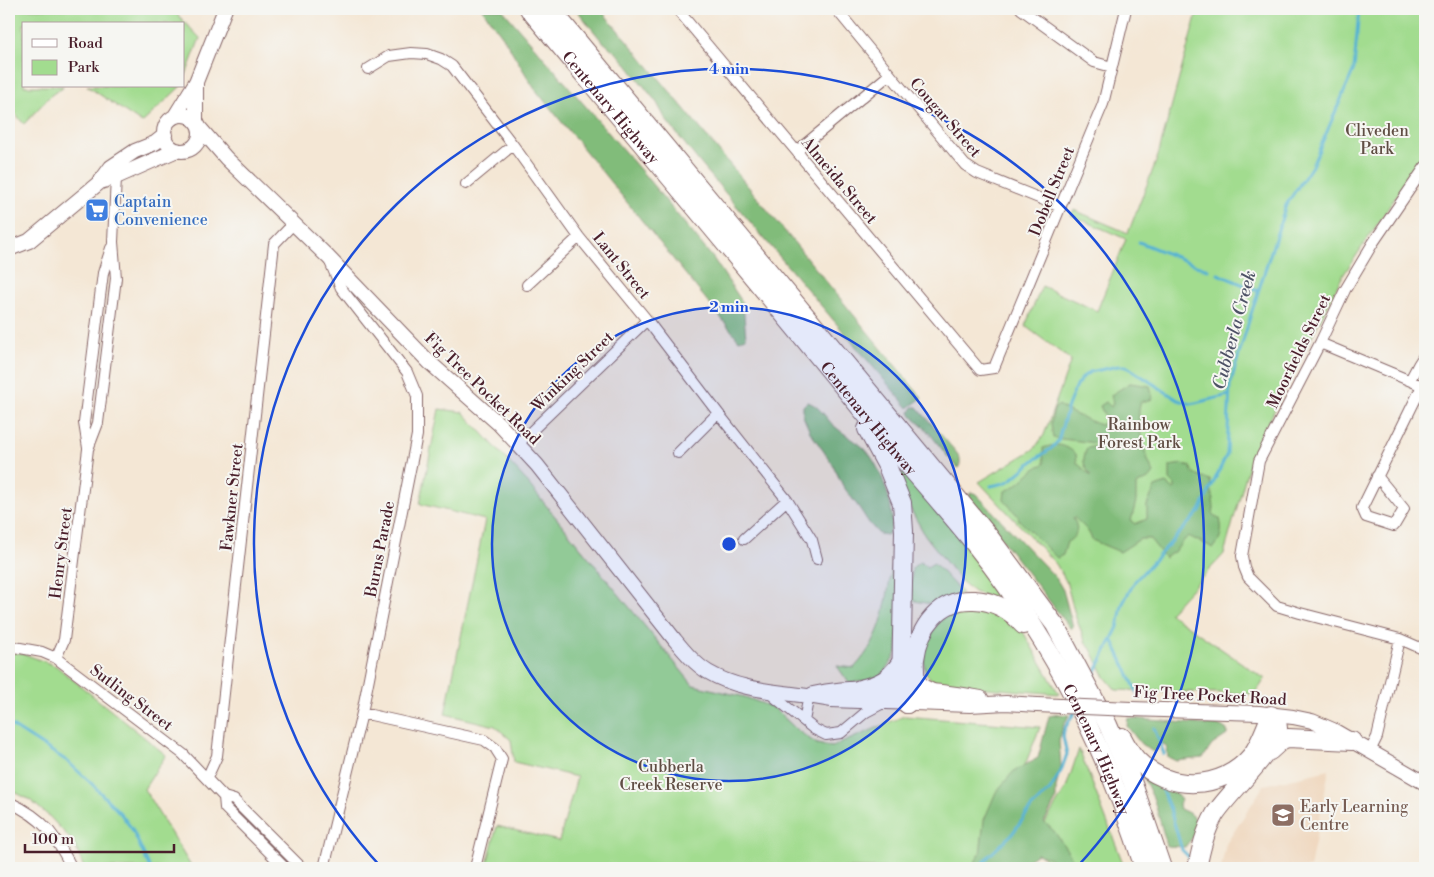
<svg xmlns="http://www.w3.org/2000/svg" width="1434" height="877" font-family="'Libre Bodoni',serif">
<rect width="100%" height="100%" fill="#f6f6f2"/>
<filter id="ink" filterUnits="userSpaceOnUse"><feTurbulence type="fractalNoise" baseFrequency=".02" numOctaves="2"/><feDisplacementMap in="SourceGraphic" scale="10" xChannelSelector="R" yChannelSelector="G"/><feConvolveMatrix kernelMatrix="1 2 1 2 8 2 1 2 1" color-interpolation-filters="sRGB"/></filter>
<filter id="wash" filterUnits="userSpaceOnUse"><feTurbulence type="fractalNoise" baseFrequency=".0096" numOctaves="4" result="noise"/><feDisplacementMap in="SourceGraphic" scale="20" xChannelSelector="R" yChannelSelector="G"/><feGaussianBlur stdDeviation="1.12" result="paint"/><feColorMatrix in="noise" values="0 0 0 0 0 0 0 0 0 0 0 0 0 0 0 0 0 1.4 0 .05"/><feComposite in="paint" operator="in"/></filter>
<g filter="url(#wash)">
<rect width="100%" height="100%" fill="#f4e7d5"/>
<!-- built -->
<path fill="#efd6bc" d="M1329 770 1310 868H1221L1226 844 1264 785Z"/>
<!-- green -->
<path fill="#a2dc8f" stroke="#767e5d" d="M9 9H172L200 38 184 80V24H24V86H64L50 96 24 124 9 107Z
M1198 9H1425V153L1342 277 1278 403 1250 461 1224 554 1169 613 1265 679 1255 694 1116 690 1105 677 1091 649 1086 643 1076 618 1066 581 1056 564 979 482 1034 449 1044 435 1071 360 1025 326 1042 286 1097 311 1126 239 1071 215 1074 210 1128 233 1157 159Z
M87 86H181L142 123Z
M439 409 463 412 522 476 693 685 745 697 774 708 797 730 817 744 832 747 904 716 1040 727 989 856 980 868H486L497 826 559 841 577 777 514 762 511 740 495 726 445 714 485 520 420 504Z
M895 460 975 554 1011 604 974 592 960 580 925 535 907 503 892 464Z
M899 554 897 652 881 679 849 683 837 666 854 668C885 635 886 601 893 559Z
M920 562 927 567 934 563 962 593 935 605 911 600 912 568Z
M985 606 1022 630 1059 694 937 684C932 680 927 676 925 670 920 649 937 615 958 608 966 606 977 607 985 606Z
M9 653H22L56 666 166 755 144 789 192 868H84L74 843 50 817 30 800 9 789Z
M1079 749 1121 858 1124 868H1050L1034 841 1066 788Z"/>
<!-- forest -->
<path fill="#81bc7a" stroke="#666e52" d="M482 9H502L643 173 713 258 743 303 746 338 739 340 534 88 505 40Z
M576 9H600L663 83 922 398 908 408 700 163 666 120 657 103 620 56 601 40Z
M1130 383 1150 386 1153 399 1141 402C1134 419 1145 457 1154 473L1150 478 1136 485V501L1131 521 1135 524 1147 519V505L1155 487 1166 483 1173 489 1175 488V485L1170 480V466L1182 464 1190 466 1193 473 1210 480 1214 507 1213 515 1220 519C1223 531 1221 538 1214 548L1188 536 1175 551 1165 558 1150 539H1140L1120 552 1092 540C1089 529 1081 525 1074 517L1073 518C1079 528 1078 536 1067 542L1063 555 1057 558 1019 520 1018 516 1004 500 1005 491C1021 486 1029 469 1044 464L1043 448C1058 443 1064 444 1076 454L1077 463 1091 476C1084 464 1081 463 1087 448L1102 445 1088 442 1053 438 1051 423 1054 409 1059 405C1071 414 1087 419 1100 425L1107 421 1100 406 1106 402 1111 407 1113 403 1111 395Z
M807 402C818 404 826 418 833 425 843 434 855 440 864 448 879 463 892 499 892 520 893 525 890 530 888 535L879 534 869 523 860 509 843 486 832 463 810 432 803 416V406Z
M913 407H917L956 452 960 458V467L958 468C945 455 936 440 924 427 919 422 912 419 910 412Z
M971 492 976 494 1056 578 1063 590 1072 623 1073 627 1071 629 972 501 969 496Z
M1059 714 1069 715 1063 727 1059 741 1061 767 1056 787V800L1044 822 1054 831 1079 868H1060L1050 858 1037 854 1016 868H971L980 854 984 820 996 792 1014 771 1038 758 1049 716Z
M1128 718 1221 726 1227 730V735L1212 745 1203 758 1176 761 1168 757 1167 748 1163 743 1159 744 1157 750 1153 752 1141 744 1127 726Z
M1143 777 1170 787 1181 800 1179 804 1180 809C1184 811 1188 812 1191 815 1206 828 1192 837 1185 847L1167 846 1154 800Z"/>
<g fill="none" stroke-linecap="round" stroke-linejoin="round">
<!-- stream -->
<path stroke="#55b2d3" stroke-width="3" d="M1139 242 1208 270
M1218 274 1258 291
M991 486 1005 483 1012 479 1033 461 1052 448 1058 441 1068 406 1076 386 1084 376 1090 372 1118 366H1126L1178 400 1191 404 1229 395
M1112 639 1138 694
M1091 681 1118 627 1122 605 1135 581 1200 511 1227 454 1230 385 1251 314 1286 205 1312 166 1354 69 1359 9
M9 724 67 761 92 784 121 814 132 829 150 868
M1154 728 1164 754
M1160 786 1170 809 1182 850 1193 861
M980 868 989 856 1012 834 1031 808 1050 790 1061 771 1067 754 1063 737 1064 730 1075 711"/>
</g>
</g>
<g filter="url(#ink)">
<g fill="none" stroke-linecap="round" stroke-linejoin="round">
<!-- street casing -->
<g stroke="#866566" stroke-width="12">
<path id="street" d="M677 9 980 370 994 368 1095 123 1103 104 1126 9
M836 9 965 165 977 173 1061 207
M1021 9 1094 62 1112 67
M368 69 389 56 411 53 427 54 441 59 452 66 513 145 579 237 647 320 718 413 787 500 812 540 817 559
M797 151 889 75
M1425 167 1373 243 1345 290 1320 343 1259 461 1242 556 1244 567 1248 577 1277 606 1300 613 1400 639 1425 650
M466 184 513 145
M527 285 579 237
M1320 343 1425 387
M1410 380 1418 365 1425 354
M518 444 647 320
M88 448 84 423 103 273 111 248
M678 453 718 413
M1377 476 1404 509 1394 526 1366 517 1362 508 1422 386
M744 539 787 500
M9 646 42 652 56 658 183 754 224 797 234 800 302 868
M56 658 64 640 88 449 98 423 116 278 113 242 116 177 113 171
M767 691 814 729 826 735 841 733 866 712 885 702
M362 713 484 740 495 748 502 759 475 868
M804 721 809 695
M1370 751 1377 737 1400 639
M207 778 217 756 274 244 293 224
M224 797 225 808 285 868
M9 802C45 819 54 834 72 868
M324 868 362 713 417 435V396L407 372 341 288 330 262"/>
</g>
<!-- secondary casing -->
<g stroke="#866566" stroke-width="16">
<path id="secondary" d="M164 133a18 18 0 1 1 36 0a18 18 0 1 1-36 0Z
M175 116 196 82 225 9
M196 121V83
M199 127 226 158 328 257 429 362 499 424 537 465 675 640C685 652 695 664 708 672 745 694 791 691 831 700L970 705 1006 703 1037 705
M100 182 116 177 177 150
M9 249 29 241 100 182 111 167 135 151 155 143 165 135
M813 694C860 683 933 689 981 698
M1131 709 1259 713 1293 717 1312 721 1333 730 1425 783"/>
</g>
<!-- highway casing -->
<g stroke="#866566" stroke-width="20">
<g id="highway">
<path id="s1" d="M529 9C642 144 756 279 867 416 903 461 942 503 977 547 1053 643 1108 752 1144 868"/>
<path d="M551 9 988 535 1055 625 1080 672 1108 725 1132 781 1162 868"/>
<path d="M867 429 887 466 902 503 904 531 901 689 907 704"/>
<path d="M915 680 922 688 930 692"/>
<path d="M860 689C881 684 889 680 902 661"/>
<path d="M907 704C910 697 913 689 915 682 916 674 914 666 915 659 919 627 940 598 974 600 994 601 1010 609 1023 625"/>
<path d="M1122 737C1126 745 1131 753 1137 760 1168 792 1222 791 1251 756 1260 745 1265 728 1271 715 1275 718 1278 722 1278 728 1275 752 1230 791 1215 814 1205 831 1201 849 1197 868"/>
<path d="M1270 751 1282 740 1288 738 1352 741"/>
</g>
</g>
<!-- street -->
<use href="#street" stroke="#fff" stroke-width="10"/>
<!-- secondary -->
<use href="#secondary" stroke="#fff" stroke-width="14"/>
<!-- highway -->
<use href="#highway" stroke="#fff" stroke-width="18"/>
<!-- secondary-bridge casing -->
<g stroke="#866566" stroke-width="16" stroke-linecap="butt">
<path id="secondary-bridge" d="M1037 705 1131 709"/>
</g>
<!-- secondary-bridge -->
<use href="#secondary-bridge" stroke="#fff" stroke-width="14"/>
</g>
</g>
<!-- distance rings -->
<circle cx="729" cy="544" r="237" fill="#1d4ed8" fill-opacity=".12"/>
<g fill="none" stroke="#1d4ed8" stroke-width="2.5">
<circle cx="729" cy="544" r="237"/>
<path d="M382 868A475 475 0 1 1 1076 868"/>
</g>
<!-- icons -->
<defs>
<g id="supermarket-square" transform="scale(1.25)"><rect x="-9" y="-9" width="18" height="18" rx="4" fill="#3f7fe0" stroke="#f6f6f2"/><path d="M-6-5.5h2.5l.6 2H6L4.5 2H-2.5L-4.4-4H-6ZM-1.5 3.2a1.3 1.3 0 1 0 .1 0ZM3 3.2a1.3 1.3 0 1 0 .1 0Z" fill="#fff"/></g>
<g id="school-square" transform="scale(1.25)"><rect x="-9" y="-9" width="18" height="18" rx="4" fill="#8d6e63" stroke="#f6f6f2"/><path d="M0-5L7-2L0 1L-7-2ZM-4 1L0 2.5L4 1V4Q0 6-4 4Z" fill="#fff"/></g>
</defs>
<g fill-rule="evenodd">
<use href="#supermarket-square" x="97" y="210"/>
<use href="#school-square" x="1283" y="815"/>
</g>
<g text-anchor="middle" stroke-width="4" stroke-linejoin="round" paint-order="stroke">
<!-- street labels -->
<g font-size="16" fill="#4a1f2b" stroke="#f6f6f2">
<text dy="6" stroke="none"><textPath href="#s1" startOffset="128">Centenary Highway</textPath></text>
<text transform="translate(946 117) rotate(49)" y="6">Cougar Street</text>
<text transform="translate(840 180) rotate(50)" y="6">Almeida Street</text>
<text transform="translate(1051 191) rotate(-68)" y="6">Dobell Street</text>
<text transform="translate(622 265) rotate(51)" y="6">Lant Street</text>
<text transform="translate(1298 351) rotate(-64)" y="6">Moorfields Street</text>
<text transform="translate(572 371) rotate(-44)" y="6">Winking Street</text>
<text transform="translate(483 388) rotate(44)" y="6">Fig Tree Pocket Road</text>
<text dy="6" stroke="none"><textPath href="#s1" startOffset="532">Centenary Highway</textPath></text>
<text transform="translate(231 497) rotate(-84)" y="6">Fawkner Street</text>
<text transform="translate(379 549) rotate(-79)" y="6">Burns Parade</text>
<text transform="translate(60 553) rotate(-83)" y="6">Henry Street</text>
<text transform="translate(1210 695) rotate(3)" y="6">Fig Tree Pocket Road</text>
<text transform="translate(132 697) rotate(37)" y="6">Sutling Street</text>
<text dy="6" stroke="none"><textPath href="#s1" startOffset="936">Centenary Highway</textPath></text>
</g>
<!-- park labels -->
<g font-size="16" fill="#604e44" stroke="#f6f6f2">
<text x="1377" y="136">Cliveden<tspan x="1377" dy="18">Park</tspan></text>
<text x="1139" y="430">Rainbow<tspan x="1139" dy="18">Forest Park</tspan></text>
<text x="671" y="772">Cubberla<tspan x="671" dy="18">Creek Reserve</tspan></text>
</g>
<!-- shop labels -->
<g font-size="16" fill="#366cbe" stroke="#f6f6f2" text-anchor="start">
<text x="114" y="207">Captain<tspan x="114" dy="18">Convenience</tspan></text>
</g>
<!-- education labels -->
<g font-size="16" fill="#785e54" stroke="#f6f6f2" text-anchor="start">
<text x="1300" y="812">Early Learning<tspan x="1300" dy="18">Centre</tspan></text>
</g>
<!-- water labels -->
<g font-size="18" font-style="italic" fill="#4e5266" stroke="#f6f6f2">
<text transform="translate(1234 330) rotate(-75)" y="6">Cubberla Creek</text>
</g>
</g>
<circle cx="729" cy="544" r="8" fill="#1d4ed8" stroke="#f6f6f2" stroke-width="2.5"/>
<g font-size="15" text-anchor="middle" font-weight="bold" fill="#1d4ed8" stroke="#f6f6f2" stroke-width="4" stroke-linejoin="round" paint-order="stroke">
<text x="729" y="74">4 min</text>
<text x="729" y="312">2 min</text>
</g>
<!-- margin -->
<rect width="1434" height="877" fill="none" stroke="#f6f6f2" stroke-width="30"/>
<!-- legend -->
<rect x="22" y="22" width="162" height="65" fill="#f6f6f2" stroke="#b1a0a2"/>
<rect x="32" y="39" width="25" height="8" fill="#ffffff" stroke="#b1a0a2"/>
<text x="68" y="48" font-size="15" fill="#4a1f2b">Road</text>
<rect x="32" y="60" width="25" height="15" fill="#a2dc8f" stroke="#b1a0a2"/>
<text x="68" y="72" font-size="15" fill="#4a1f2b">Park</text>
<!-- scale -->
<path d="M25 844v8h149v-8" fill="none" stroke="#4a1f2b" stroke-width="2.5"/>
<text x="32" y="844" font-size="15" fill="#4a1f2b" stroke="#f6f6f2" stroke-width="4" paint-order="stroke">100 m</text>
</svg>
